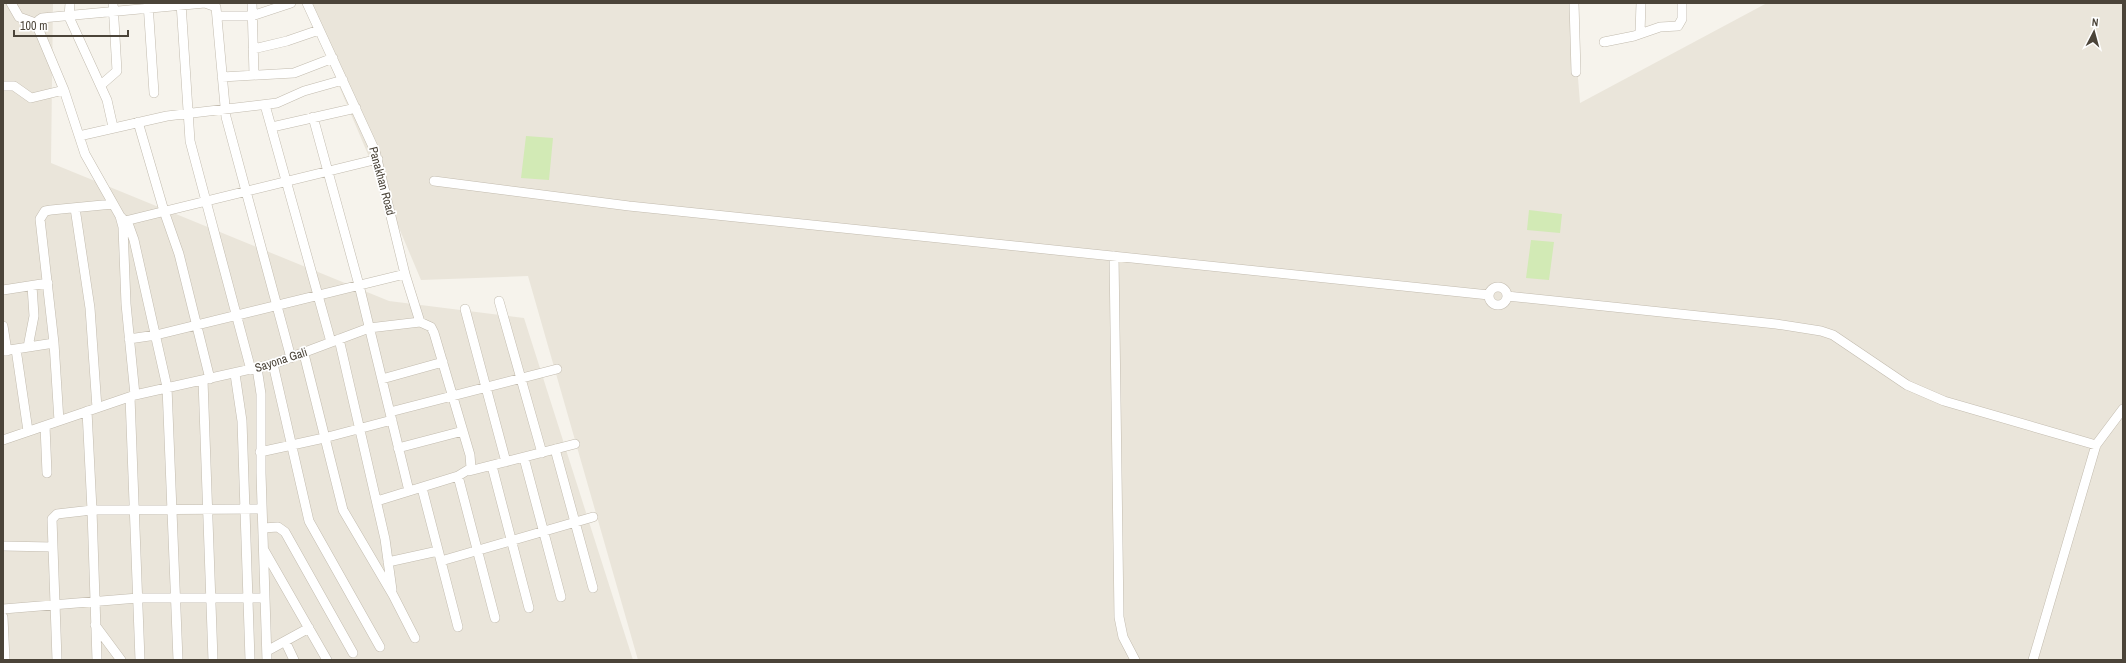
<svg xmlns="http://www.w3.org/2000/svg" width="2126" height="663" font-family="'Archivo Narrow',sans-serif">
<rect width="100%" height="100%" fill="#f6f3ec"/>
<!-- residential -->
<path fill="#eae5da" d="M3 3H53L51 163 389 301 524 318 633 660H3Z
M304 3H1572L1580 103 1767 3H2123V660H638L528 276 421 280Z"/>
<!-- green -->
<path fill="#d2eab5" d="M526 136 553 138 549 180 521 178Z
M1529 210 1562 214 1560 233 1527 230Z
M1531 240 1554 242 1549 280 1526 278Z"/>
<g fill="none" stroke-linecap="round" stroke-linejoin="round">
<!-- minor casing -->
<g stroke="#c2bbae" stroke-width="10">
<path id="minor" d="M11 3 19 17 38 24
M70 3 69 17 107 100 113 127
M148 3 154 93
M181 3 190 141 251 370
M252 3 254 75
M307 3 375 151 405 274 420 322
M1574 3 1576 72
M217 16H252L291 3
M1640 33 1641 3
M1604 42 1634 36 1660 27 1678 26 1682 19V3
M253 49 287 41 319 30
M222 77 294 73 333 58
M101 85 117 71 113 3
M3 86H14L31 98 64 90
M265 105 331 342
M313 117 359 285 409 491
M138 122 164 211 179 254 210 379
M272 127 356 108
M79 136 167 116 277 103 304 91 343 80
M434 181 629 206 1489 295
M75 208 90 308 97 408
M121 217 129 226 134 240 167 387 178 660
M125 221 378 159
M1114 256 1119 617 1123 637 1135 660
M1489 296a9 9 0 1 1 18 0a9 9 0 1 1-18 0Z
M3 290 48 283
M1507 296 1776 324 1821 331 1833 335 1907 385 1944 401 2096 445
M499 301 542 453
M465 309 506 462
M3 326 7 351
M129 339 156 335 405 274
M339 339 385 539 392 590
M28 347 34 316 32 286
M16 349 28 431
M3 351 54 343
M304 354 343 510 393 595 415 638
M273 364 309 521 380 647
M257 368 261 394V473L267 660
M235 374 242 421 250 660
M382 379 443 362
M203 380 213 660
M135 395 126 304 123 227 120 216 85 154 64 90 38 28 39 20 42 18 205 3 216 7 226 117 291 358
M130 397 140 660
M87 411 92 510 262 509
M390 412 557 369
M59 421 54 343 40 219 45 211 51 210 113 204
M45 426 47 473
M3 440 135 395 273 364 369 328 420 322 431 327 434 333 470 455 471 468 458 476 377 501
M398 448 463 431
M555 449 593 588
M260 452 324 438 392 420
M524 458 561 597
M492 466 529 608
M469 471 575 444
M458 476 495 618
M422 488 458 627
M263 528 278 527 285 532 353 653
M3 546 52 547
M264 550 327 660
M441 561 593 517
M388 562 438 551
M3 609 138 598H265
M3 617 5 660
M95 625 121 660
M285 641 294 660
M267 651 309 628
M57 660 52 519 57 514 92 510 97 660
M2033 660 2096 445 2123 409"/>
</g>
<!-- minor -->
<use href="#minor" stroke="#fff" stroke-width="9"/>
</g>
<g text-anchor="middle" stroke-width="3.5" stroke-linejoin="round" paint-order="stroke">
<!-- street labels -->
<g font-size="12" fill="#4b4439" stroke="#fff">
<text transform="translate(382 181) rotate(75)" y="4">Panakhan Road</text>
<text transform="translate(281 360) rotate(-18)" y="4">Sayona Gali</text>
</g>
</g>
<!-- border -->
<rect width="2126" height="663" fill="none" stroke="#4b4439" stroke-width="8"/>
<!-- north arrow -->
<g transform="translate(2094 32) rotate(6)" stroke="#ffffff" stroke-width="3" paint-order="stroke">
<path d="M0-3L7 15L0 10L-7 15Z" fill="#4b4439"/>
<text y="-6" font-size="11" font-weight="bold" text-anchor="middle" fill="#4b4439">N</text>
</g>
<!-- scale -->
<path d="M14 30v6h114v-6" fill="none" stroke="#4b4439" stroke-width="2"/>
<text x="20" y="30" font-size="12" fill="#4b4439" stroke="#ffffff" stroke-width="3" paint-order="stroke">100 m</text>
</svg>
